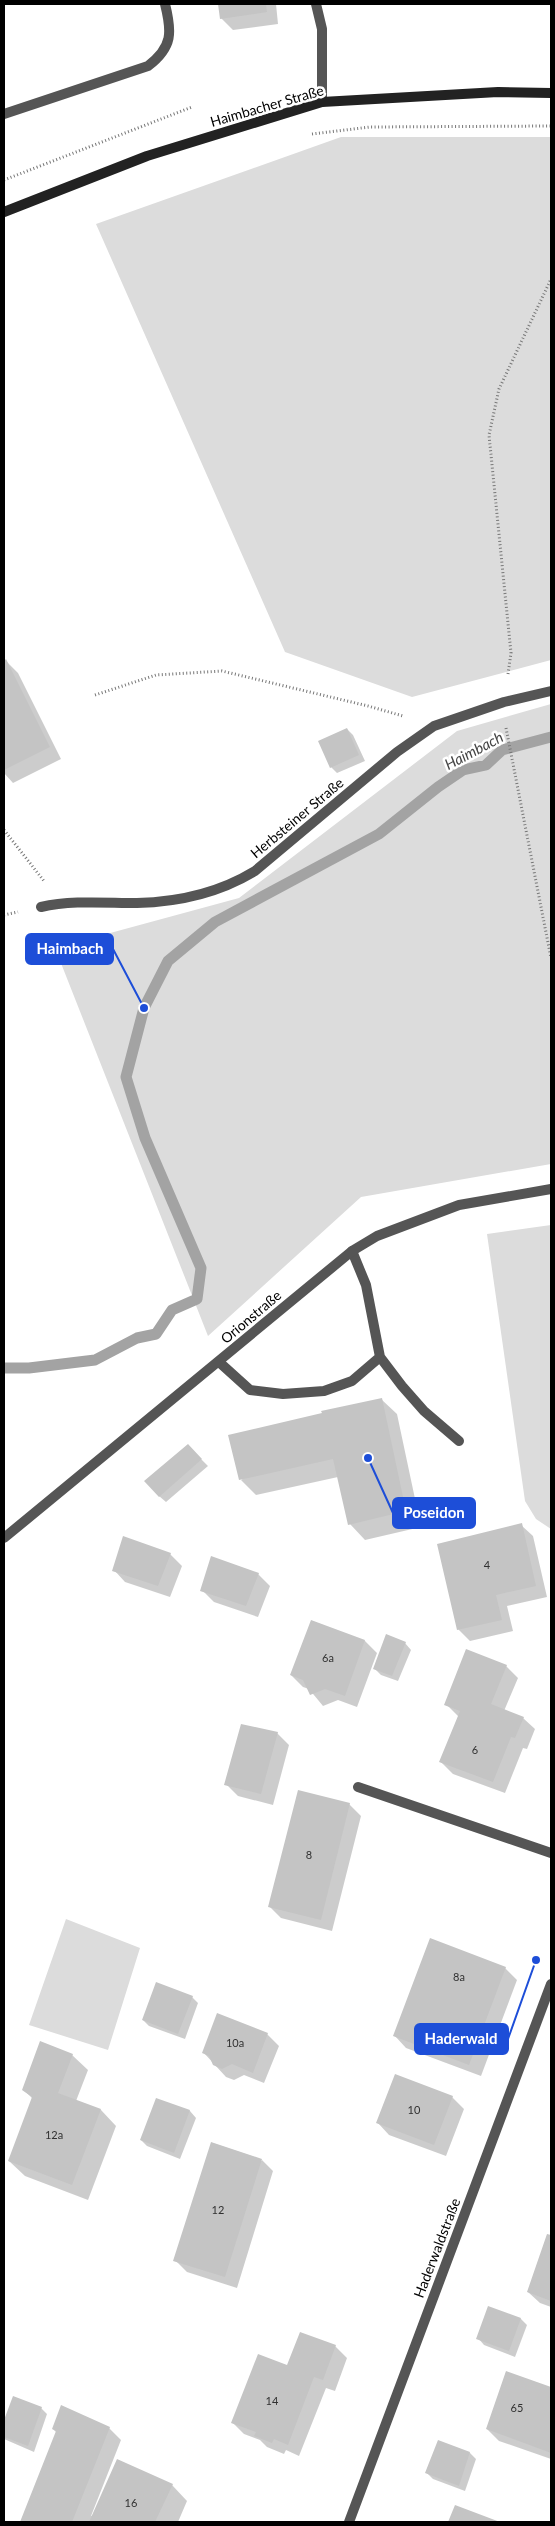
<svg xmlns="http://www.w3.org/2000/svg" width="555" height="2526" font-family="Lato,sans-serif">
<rect width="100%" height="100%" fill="#fff"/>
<!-- green -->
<path fill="#dcdcdc" d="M341 137H551V660L412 697 285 652 96 224Z
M551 704V1164L361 1197 208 1336 55 948 239 898 457 731Z
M551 1225V1529L536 1519 525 1501 487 1234Z
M66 1919 140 1948 108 2050 29 2025Z"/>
<!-- shadow -->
<path fill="#0003" d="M219 4H276L278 24 233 30 221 18Z
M6 661 18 673 61 759 13 783 4 773V662Z
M347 729 353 735 365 761 337 773 331 767Z
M381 1399 397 1414 421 1527 365 1540 350 1524 338 1477 256 1495 241 1480Z
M194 1452 208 1466 166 1502 159 1496Z
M521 1525 533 1536 547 1597 507 1606 513 1631 470 1641 458 1629Z
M170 1554 182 1566 170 1597 125 1582 114 1570Z
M258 1574 270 1586 258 1617 214 1602 202 1590Z
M312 1621 365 1641 377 1653 357 1707 338 1700 323 1706 309 1689 303 1687 291 1675Z
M405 1643 411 1650 398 1681 381 1675 375 1669Z
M506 1666 518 1678 504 1711 523 1718 535 1729 527 1749 523 1748 505 1793 453 1774 441 1762 459 1717 446 1704Z
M277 1733 289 1745 273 1805 238 1796 226 1784Z
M349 1804 361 1816 332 1931 281 1918 269 1906Z
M505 1968 517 1980 481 2076 406 2048 395 2036Z
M192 1997 198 2003 185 2039 149 2026 143 2020Z
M267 2034 279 2046 264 2083 244 2075 234 2080 226 2077 204 2053Z
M72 2055 88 2070 76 2101 101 2110 116 2126 88 2200 25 2176 9 2161 33 2099 23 2089Z
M452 2097 464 2109 446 2156 389 2135 378 2123Z
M157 2100 190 2111 196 2118 180 2159 147 2146 141 2140Z
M262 2160 273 2171 237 2288 187 2272 175 2260Z
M548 2236 551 2237V2307L540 2303 528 2292Z
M489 2307 521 2319 527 2325 515 2357 484 2345 478 2338Z
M335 2346 347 2358 335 2391 326 2388 299 2456 286 2450 284 2454 267 2447 260 2440 244 2434 233 2423 287 2366Z
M506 2373 551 2388V2459L499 2441 487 2429Z
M13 2398 41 2408 47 2414 34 2452 4 2439V2423Z
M109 2428 121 2440 91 2516 172 2485 187 2501 178 2522H21L57 2433 53 2429Z
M438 2442 470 2453 476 2459 465 2491 433 2479 427 2473Z"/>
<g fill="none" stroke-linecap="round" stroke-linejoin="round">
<!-- stream -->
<path stroke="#a3a3a3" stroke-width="11" d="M4 1368H29L95 1360 137 1338 156 1334 172 1310 197 1299 201 1268 145 1138 126 1077 144 1008 168 961 215 922 379 834 438 787 463 770 486 765 502 750 551 737"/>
</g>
<!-- building -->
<path fill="#c4c4c4" d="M218 4H266L267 12 220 19Z
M6 659 50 747 4 770V661Z
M347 728 359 755 330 768 318 741Z
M382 1398 406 1511 348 1525 333 1459 239 1480 228 1435 322 1413 321 1411Z
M188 1444 202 1459 159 1497 144 1481Z
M522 1523 536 1586 496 1595 502 1620 457 1630 437 1544Z
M123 1536 171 1553 158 1586 112 1571Z
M211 1556 259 1573 246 1606 200 1591Z
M311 1620 365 1640 345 1696 325 1689 310 1695 303 1680 290 1675Z
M386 1634 406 1642 392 1676 373 1669Z
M466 1649 507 1665 491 1704 524 1717 515 1738 511 1737 493 1782 439 1762 460 1711 444 1705Z
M241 1724 278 1732 261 1794 224 1785Z
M298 1790 350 1803 321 1920 268 1907Z
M430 1938 506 1967 469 2065 393 2036Z
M156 1982 193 1996 178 2034 142 2020Z
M217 2013 268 2033 253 2073 232 2064 222 2069 213 2065 209 2056 202 2053Z
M40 2041 73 2054 58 2093 101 2109 72 2185 8 2161 32 2097 22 2090Z
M395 2074 453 2096 434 2145 376 2123Z
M156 2098 190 2110 174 2153 140 2140Z
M211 2142 262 2159 225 2277 173 2261Z
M547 2234 551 2235V2301L527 2292Z
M488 2306 521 2318 509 2351 476 2339Z
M300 2332 336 2345 323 2380 314 2377 288 2445 274 2439 272 2443 254 2436 256 2432 231 2423 258 2354 287 2365Z
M506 2371 551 2387V2453L486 2429Z
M13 2396 42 2407 28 2446 4 2437V2420Z
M61 2405 110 2427 72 2522H20L56 2431 52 2429Z
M438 2440 470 2452 459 2486 425 2473Z
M117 2459 173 2484 155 2522H89Z
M455 2505 500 2522H448Z"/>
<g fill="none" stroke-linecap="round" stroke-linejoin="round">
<!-- path -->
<path stroke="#777" stroke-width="3" stroke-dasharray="1 2.5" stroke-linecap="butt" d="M312 134 370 127 551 126
M4 180 192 107
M508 674 511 653 489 435 499 389 551 279
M95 695 156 675 222 671 368 706 403 716
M506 728 551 958
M4 830 44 881
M4 915 18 912"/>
<!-- service -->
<path stroke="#555" stroke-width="10" d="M4 114 148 66C173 47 172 32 165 4
M352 1251 366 1285 380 1357 402 1386 424 1411 459 1441
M219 1362 250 1390 283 1394 324 1391 352 1381 380 1357
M358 1787 551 1853"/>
<!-- minor -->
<path stroke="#555" stroke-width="10" d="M316 4 322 29V102
M41 907C72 900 105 903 137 903 180 902 219 893 255 871L397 752 434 726 504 702 551 691
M4 1538 352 1251 377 1236 459 1205 551 1189
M349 2522 551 1984"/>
<!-- secondary -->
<path stroke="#222" stroke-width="10" d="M4 212 147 156 322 102 498 92 551 93"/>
</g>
<g text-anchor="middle" stroke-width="5" stroke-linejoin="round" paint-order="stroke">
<!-- number labels -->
<g font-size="11" fill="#313131">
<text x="487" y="1569">4</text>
<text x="328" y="1662">6a</text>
<text x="475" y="1754">6</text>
<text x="309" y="1859">8</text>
<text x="459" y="1981">8a</text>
<text x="235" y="2047">10a</text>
<text x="414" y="2114">10</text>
<text x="54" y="2139">12a</text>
<text x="218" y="2214">12</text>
<text x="272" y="2405">14</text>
<text x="517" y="2412">65</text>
<text x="131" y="2507">16</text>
</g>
<!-- street labels -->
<g font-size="14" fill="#000" stroke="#fff">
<text transform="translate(267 106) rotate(-16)" y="5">Haimbacher Straße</text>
<text transform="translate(297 818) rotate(-40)" y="5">Herbsteiner Straße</text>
<text transform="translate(251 1317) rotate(-40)" y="5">Orionstraße</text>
<text transform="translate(437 2248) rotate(-69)" y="5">Haderwaldstraße</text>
</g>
<!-- water labels -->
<g font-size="15" font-style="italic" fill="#444" stroke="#fff">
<text transform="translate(474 751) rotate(-28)" y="5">Haimbach</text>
</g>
</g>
<!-- callouts -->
<path fill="none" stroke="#1d4ed8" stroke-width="2" d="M144 1008L113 949M368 1458L393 1513M536 1960L508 2039"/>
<g fill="#1d4ed8" stroke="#fff" stroke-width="2">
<circle cx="144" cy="1008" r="5"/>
<circle cx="368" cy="1458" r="5"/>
<circle cx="536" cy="1960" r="5"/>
</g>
<g fill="#1d4ed8" stroke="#1d4ed8" stroke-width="2">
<rect x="26" y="934" width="87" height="30" rx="5"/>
<rect x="393" y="1498" width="82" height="30" rx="5"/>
<rect x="415" y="2024" width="93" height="30" rx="5"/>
</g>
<g font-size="15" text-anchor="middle" font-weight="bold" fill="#fff">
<text x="70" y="954">Haimbach</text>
<text x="434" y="1518">Poseidon</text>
<text x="461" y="2044">Haderwald</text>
</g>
<!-- border -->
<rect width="555" height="2526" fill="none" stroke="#000000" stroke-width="10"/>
</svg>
